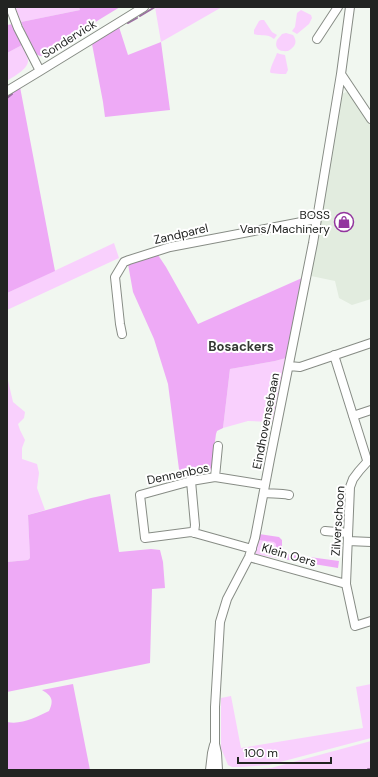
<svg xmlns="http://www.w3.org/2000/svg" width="378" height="777" font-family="'DM Sans',sans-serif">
<rect width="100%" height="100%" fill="#f1f7f0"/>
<!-- built -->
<path fill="#e2ecdf" d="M346 92 349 93 371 126V299L352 305 339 298 335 281 311 276 342 94Z"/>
<!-- green -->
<path fill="#f9d0fd" d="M15 7H79L80 10 21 22Z
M155 7H222L161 42Z
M301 10 311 15 312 18 309 24 297 34 292 31 295 27 297 13Z
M261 20H264L272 32 277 35 274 39C267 33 261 37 254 34V30L259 21Z
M286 33 293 35C298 42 295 47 288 51 279 52 274 48 277 40L282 34Z
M22 45C24 50 28 56 28 61 28 69 13 77 7 81V53Z
M277 53 280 54 285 55 288 70 286 74H280L271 73 270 72C271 65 275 59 277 53Z
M114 243 119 258 7 310V293Z
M286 358 272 422 248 421 223 428 230 369 275 361Z
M7 376 13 402 25 412 24 418 18 424 20 430 25 440 22 448V459L37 464 39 473 37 488 45 510 28 515 30 558 28 560 7 562Z
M258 540 275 542 276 544 275 556 277 558 255 554Z
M371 684V738L269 765 240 767H232L228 765 221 748V698L231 696 241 748 363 728 356 687Z
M371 741V770H249L271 768Z"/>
<!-- forest -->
<path fill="#eeaaf6" d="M79 7H120L97 21 79 37 45 55 40 56 34 53 21 22 80 10Z
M13 24 22 45 7 53V25Z
M119 27 128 55 161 42 170 110 105 117 103 102 92 44Z
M20 87 55 271 7 293V95Z
M158 255 166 267 198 324 302 278 286 358 275 361 230 369 223 428 217 431 216 434 211 471 180 477 168 384 154 339 133 292 128 264Z
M110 494 119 552 151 549 160 550 163 562 165 588 152 589 150 663 7 692V562L28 560 30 558 28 515 91 498Z
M259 534 279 537 282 540V549L284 551 287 552V554L339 561 338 568 277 558 275 556 276 544 274 542 258 540Z
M73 684 90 770H7V722C22 725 36 717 49 711 54 700 52 696 42 690Z"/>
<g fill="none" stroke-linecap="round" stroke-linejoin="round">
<!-- stream -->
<path stroke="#9c6fa2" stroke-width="2" d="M140 16 155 7
M128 23 137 18
M7 98 12 94
M368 769H371
M349 770H353"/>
<!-- minor casing -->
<g stroke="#878c85" stroke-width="10">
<path id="minor" d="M10 7 18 28 40 71
M350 7 341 74 371 119
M317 39 338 7
M7 91 40 71 144 7
M122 334 120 324 115 277 124 262 129 260 170 247 317 219
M334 355 367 460V462L359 471 353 479 350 487 346 584 355 626 371 621
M289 366 300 367 371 343
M353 416 371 410
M215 477 218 446
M191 481 195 525 194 533
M264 493C272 494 280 493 289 495
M325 531 348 533
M348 541 371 542
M252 549 191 532 145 538 140 495 191 481 215 477 265 485
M249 557 346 584
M210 770 212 753 214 745
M218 770 217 753 215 744V707L220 622 227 599 249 557 255 538 270 459 313 243 341 74"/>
</g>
<!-- minor -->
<use href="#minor" stroke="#fff" stroke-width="8"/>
</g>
<!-- icons -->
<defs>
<g id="shop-ring" transform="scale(1)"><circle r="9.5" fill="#fff" stroke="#92349e" stroke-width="1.5"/><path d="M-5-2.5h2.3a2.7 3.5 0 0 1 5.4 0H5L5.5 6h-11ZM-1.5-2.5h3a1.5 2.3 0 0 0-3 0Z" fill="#92349e"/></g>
</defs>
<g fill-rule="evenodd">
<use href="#shop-ring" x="344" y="222"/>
</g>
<g text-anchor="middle" stroke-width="4" stroke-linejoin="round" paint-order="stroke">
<!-- street labels -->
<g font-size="12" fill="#222422" stroke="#fff">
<text transform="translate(69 39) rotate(-32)" y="4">Sondervick</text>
<text transform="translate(181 234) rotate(-13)" y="4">Zandparel</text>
<text transform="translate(266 421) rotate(-79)" y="4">Eindhovensebaan</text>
<text transform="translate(178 474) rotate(-12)" y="4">Dennenbos</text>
<text transform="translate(338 521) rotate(-86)" y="4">Zilverschoon</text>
<text transform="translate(289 555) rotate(16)" y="4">Klein Oers</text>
</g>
<!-- poi labels -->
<g font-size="12" fill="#222422" stroke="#fff" text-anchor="end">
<text x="330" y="219">BOSS<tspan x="330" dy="14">Vans/Machinery</tspan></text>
</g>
<!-- neighbourhood labels -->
<g font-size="13" font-weight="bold" fill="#353934" stroke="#fff">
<text x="241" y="351">Bosackers</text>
</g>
</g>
<!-- border -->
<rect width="378" height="777" fill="none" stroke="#222422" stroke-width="16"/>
<!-- scale -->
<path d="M238 757v6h93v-6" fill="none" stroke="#222422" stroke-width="2"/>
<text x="244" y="757" font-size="12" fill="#222422" stroke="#ffffff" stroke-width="3" paint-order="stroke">100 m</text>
</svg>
